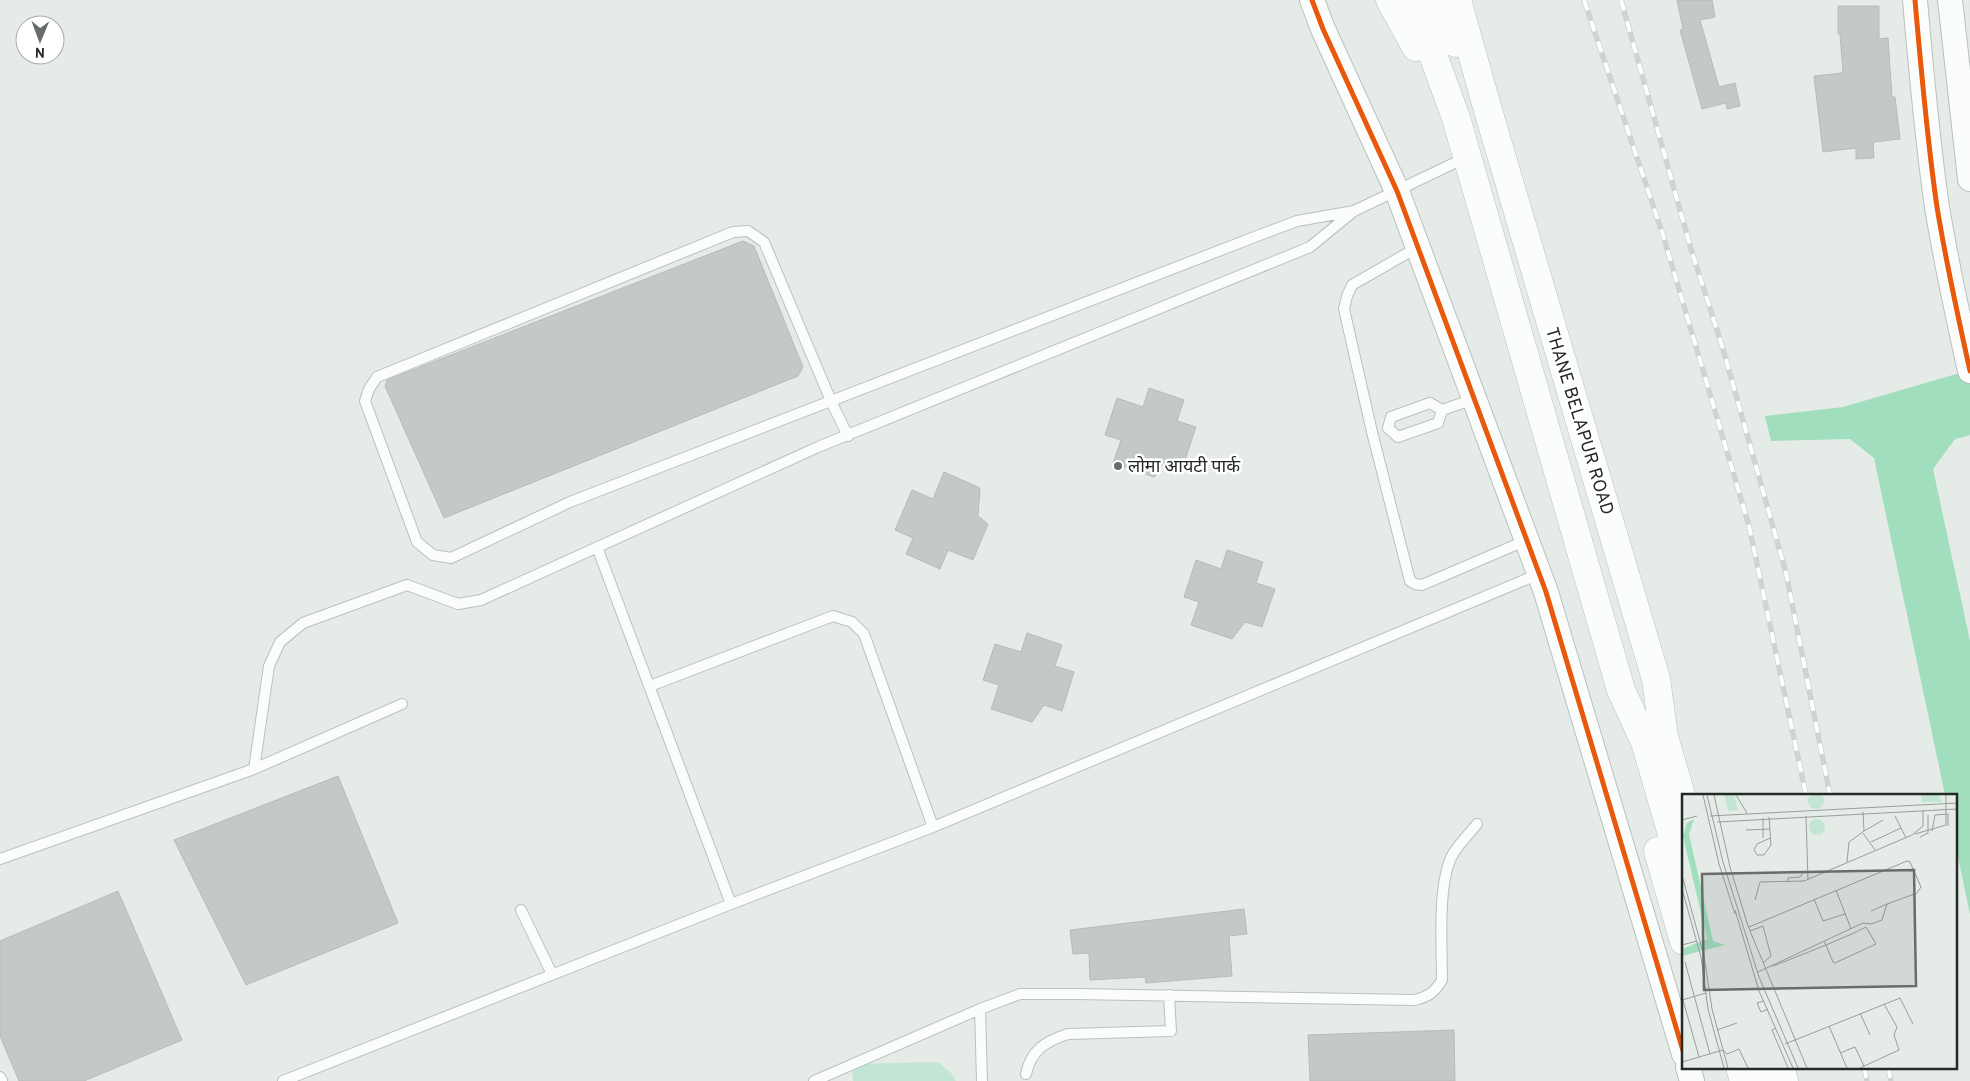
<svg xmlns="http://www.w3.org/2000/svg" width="1970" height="1081" font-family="Overpass,'Noto Sans Devanagari',sans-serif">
<rect width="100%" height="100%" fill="#e5ece8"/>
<!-- green -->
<path fill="#c2e6d3" d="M938 1062 952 1074 956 1081H853L852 1064Z"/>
<!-- water -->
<path fill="#a0debe" d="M1970 370V435L1955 439 1933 469 1970 641V914L1956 848V795H1945L1874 458 1850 439 1771 441 1765 416 1843 407Z"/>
<!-- building -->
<path fill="#c3c9c5" stroke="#b6bcb8" d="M1677 0H1712L1715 17 1700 20 1719 87 1735 83 1740 106 1727 109 1726 103 1702 109 1680 30 1683 29Z
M1838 6H1879V39L1888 38 1892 97H1895L1900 139 1873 142 1874 158 1856 159V148L1823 152 1814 76 1843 73 1840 34H1838Z
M743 241 754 246 803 367 798 376 444 518 385 386 387 380Z
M1149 388 1184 400 1177 421 1196 427 1183 466 1166 460 1154 477 1113 463 1121 440 1105 435 1117 398 1143 407Z
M944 472 980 488 978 516 988 524 973 560 948 550 940 569 906 554 913 538 895 530 912 490 933 499Z
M1227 550 1263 562 1256 583 1275 589 1262 627 1245 622 1232 639 1191 625 1199 602 1184 597 1196 560 1221 569Z
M1027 633 1062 645 1055 666 1074 672 1062 711 1044 705 1032 722 991 709 999 685 983 680 995 644 1021 652Z
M338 776 398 923 246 985 174 840Z
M118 891 182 1040 84 1081H19L0 1036V941Z
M1244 909 1247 934 1229 936 1232 976 1146 983 1145 977 1090 980 1089 953 1073 954 1070 930Z
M1454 1030 1455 1081H1310L1308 1035Z"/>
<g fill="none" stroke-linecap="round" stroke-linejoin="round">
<!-- service casing -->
<g stroke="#bbc0bd" stroke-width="12">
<path id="service" d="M1418 247 1352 285 1347 296 1344 309 1372 432 1410 581 1415 584 1422 585 1527 540
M1442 410 1474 399
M1388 428 1398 437 1438 423 1442 410
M1388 428 1391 417 1430 403 1442 410
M848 436 831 401 764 242 748 231 733 232 377 377 369 389 365 401 417 542 433 555 451 558 570 502 1252 238 1297 221 1354 211
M597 547 731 904
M650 686 833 616 852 622 864 634 933 827
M254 769 402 704
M0 859 254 769 269 666 280 642 303 623 407 585 458 604 481 600 818 447 1310 247 1354 211 1467 157
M521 910 552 974
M980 1009 982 1081
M1026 1074C1031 1050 1046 1041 1068 1034L1171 1031 1169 995
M0 1077 2 1081
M283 1081 731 904 933 827 1539 574
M814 1081 980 1009 1020 994H1077L1414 1000C1428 997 1434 993 1442 980 1442 947 1437 882 1453 854 1459 844 1469 834 1477 824"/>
</g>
<!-- tertiary casing -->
<g stroke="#bbc0bd" stroke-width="26">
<path id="tertiary" d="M1312 0 1323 29 1397 191 1546 592 1684 1054
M1915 0C1921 69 1927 139 1937 207 1946 262 1958 317 1970 371
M1950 0 1970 179
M1688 1067 1692 1081"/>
</g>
<!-- primary casing -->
<g stroke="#bbc0bd" stroke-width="29">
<path id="primary" d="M1390 0 1416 47
M1413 0 1456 118 1621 690 1645 742 1684 875
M1435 0 1456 43
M1457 0 1487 107 1656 679 1664 737 1684 805
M1658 851 1684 941
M1740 1067 1744 1081
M1760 1067 1764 1081
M1780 1067 1784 1081"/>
</g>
<!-- service -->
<use href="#service" stroke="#fbfcfc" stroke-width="10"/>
<!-- tertiary -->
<use href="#tertiary" stroke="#fbfcfc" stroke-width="24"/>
<!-- primary -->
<use href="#primary" stroke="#fbfcfc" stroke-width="28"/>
<!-- rail casing -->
<g stroke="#d1d3d2" stroke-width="5.5">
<path id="rail" d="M1584 0 1663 235 1749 526 1806 795
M1621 0 1691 249 1723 349 1786 573 1830 795
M1864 1067 1867 1081
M1888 1067 1891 1081"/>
</g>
<!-- rail -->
<use href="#rail" stroke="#fff" stroke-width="4" stroke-dasharray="11" stroke-linecap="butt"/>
<!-- cycleway casing -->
<g stroke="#fff" stroke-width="8">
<path id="cycleway" d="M1312 0 1323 29 1397 191 1546 592 1684 1054
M1915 0C1921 69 1927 139 1937 207 1946 262 1958 317 1970 371"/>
</g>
<!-- cycleway -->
<use href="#cycleway" stroke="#e8590c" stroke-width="5"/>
</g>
<!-- markers -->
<circle fill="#686d6a" stroke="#fff" stroke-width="2" cx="1118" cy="466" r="5"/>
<g text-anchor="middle" stroke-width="5" stroke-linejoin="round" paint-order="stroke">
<!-- street labels -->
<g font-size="18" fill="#242926" stroke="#fff">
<text transform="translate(1580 421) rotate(73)" y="6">THANE BELAPUR ROAD</text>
</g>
<!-- poi labels -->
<g font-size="18" fill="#242926" stroke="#fff" text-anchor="start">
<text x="1128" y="472">लोमा आयटी पार्क</text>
</g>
</g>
<!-- overview -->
<g transform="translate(1682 794)">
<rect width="275" height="275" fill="#e5ece8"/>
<path d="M42 1H52L56 16 46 17ZM127 33a8 8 0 1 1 16 0a8 8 0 1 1-16 0Z" fill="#c2e6d3"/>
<path d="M126 7a8 8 0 1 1 16 0a8 8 0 1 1-16 0ZM239 1H257L260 8H240Z" fill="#c2e6d3"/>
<path d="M12 25 7 40 31 147 43 151 0 162V155L25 145 1 42 5 29Z" fill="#a0debe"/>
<path fill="none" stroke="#989e9a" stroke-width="1" d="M21 1 37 70 53 120M25 1 41 68 77 183 116 274M32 1 48 73 66 132 125 274M54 1 65 19M28 22 275 9M124 22 126 86M213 22 224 44M87 23 89 51 82 61H75L72 56 75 50 88 44M81 24V44M0 26 15 22M35 28 275 15M64 36 88 35M182 37 201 26M250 37 253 21 266 20V32M181 39 193 56M233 40 264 31V1M238 43 246 39V21M189 48 219 34M165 68 167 48 182 37 181 18M0 81 22 162 30 215 46 274M106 87V84L118 83 121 79M0 95 19 163 26 215 42 274M154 96 169 135M132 105 141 127 163 120M73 106 78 88 122 87 230 41 241 32V16M53 116 77 197 111 274M189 117 205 110M67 133 225 67 228 68 239 93 235 99 205 110 200 126 189 130 181 129 76 178M68 137 81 132 89 162 81 169M0 151 15 147M3 168 28 260M90 172 94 171 144 151 172 139 184 133 194 150 153 169 151 168 144 151 142 147M0 206 24 199M1 206 17 263M82 207 75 209 79 218 86 215M178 219 188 241M147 232 165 274M94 234 90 236 106 274M35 236 55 229M103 250 218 204 231 230M158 259 173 253 182 272M0 268 41 256 45 260 57 255 66 274M178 274 217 256 212 241 215 233 202 210"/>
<path fill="#686d6a" fill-opacity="0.15" stroke="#686d6a" stroke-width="2.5" d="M232 76 234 192 22 196 20 80Z"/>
<rect width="275" height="275" fill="none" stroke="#242926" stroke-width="2.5"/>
</g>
<!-- north arrow -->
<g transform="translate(40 40) rotate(181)"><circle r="24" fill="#ffffff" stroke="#a7a9a8"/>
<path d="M0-4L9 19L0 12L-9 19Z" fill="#686d6a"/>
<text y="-8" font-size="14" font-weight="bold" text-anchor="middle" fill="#242926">N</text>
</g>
</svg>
